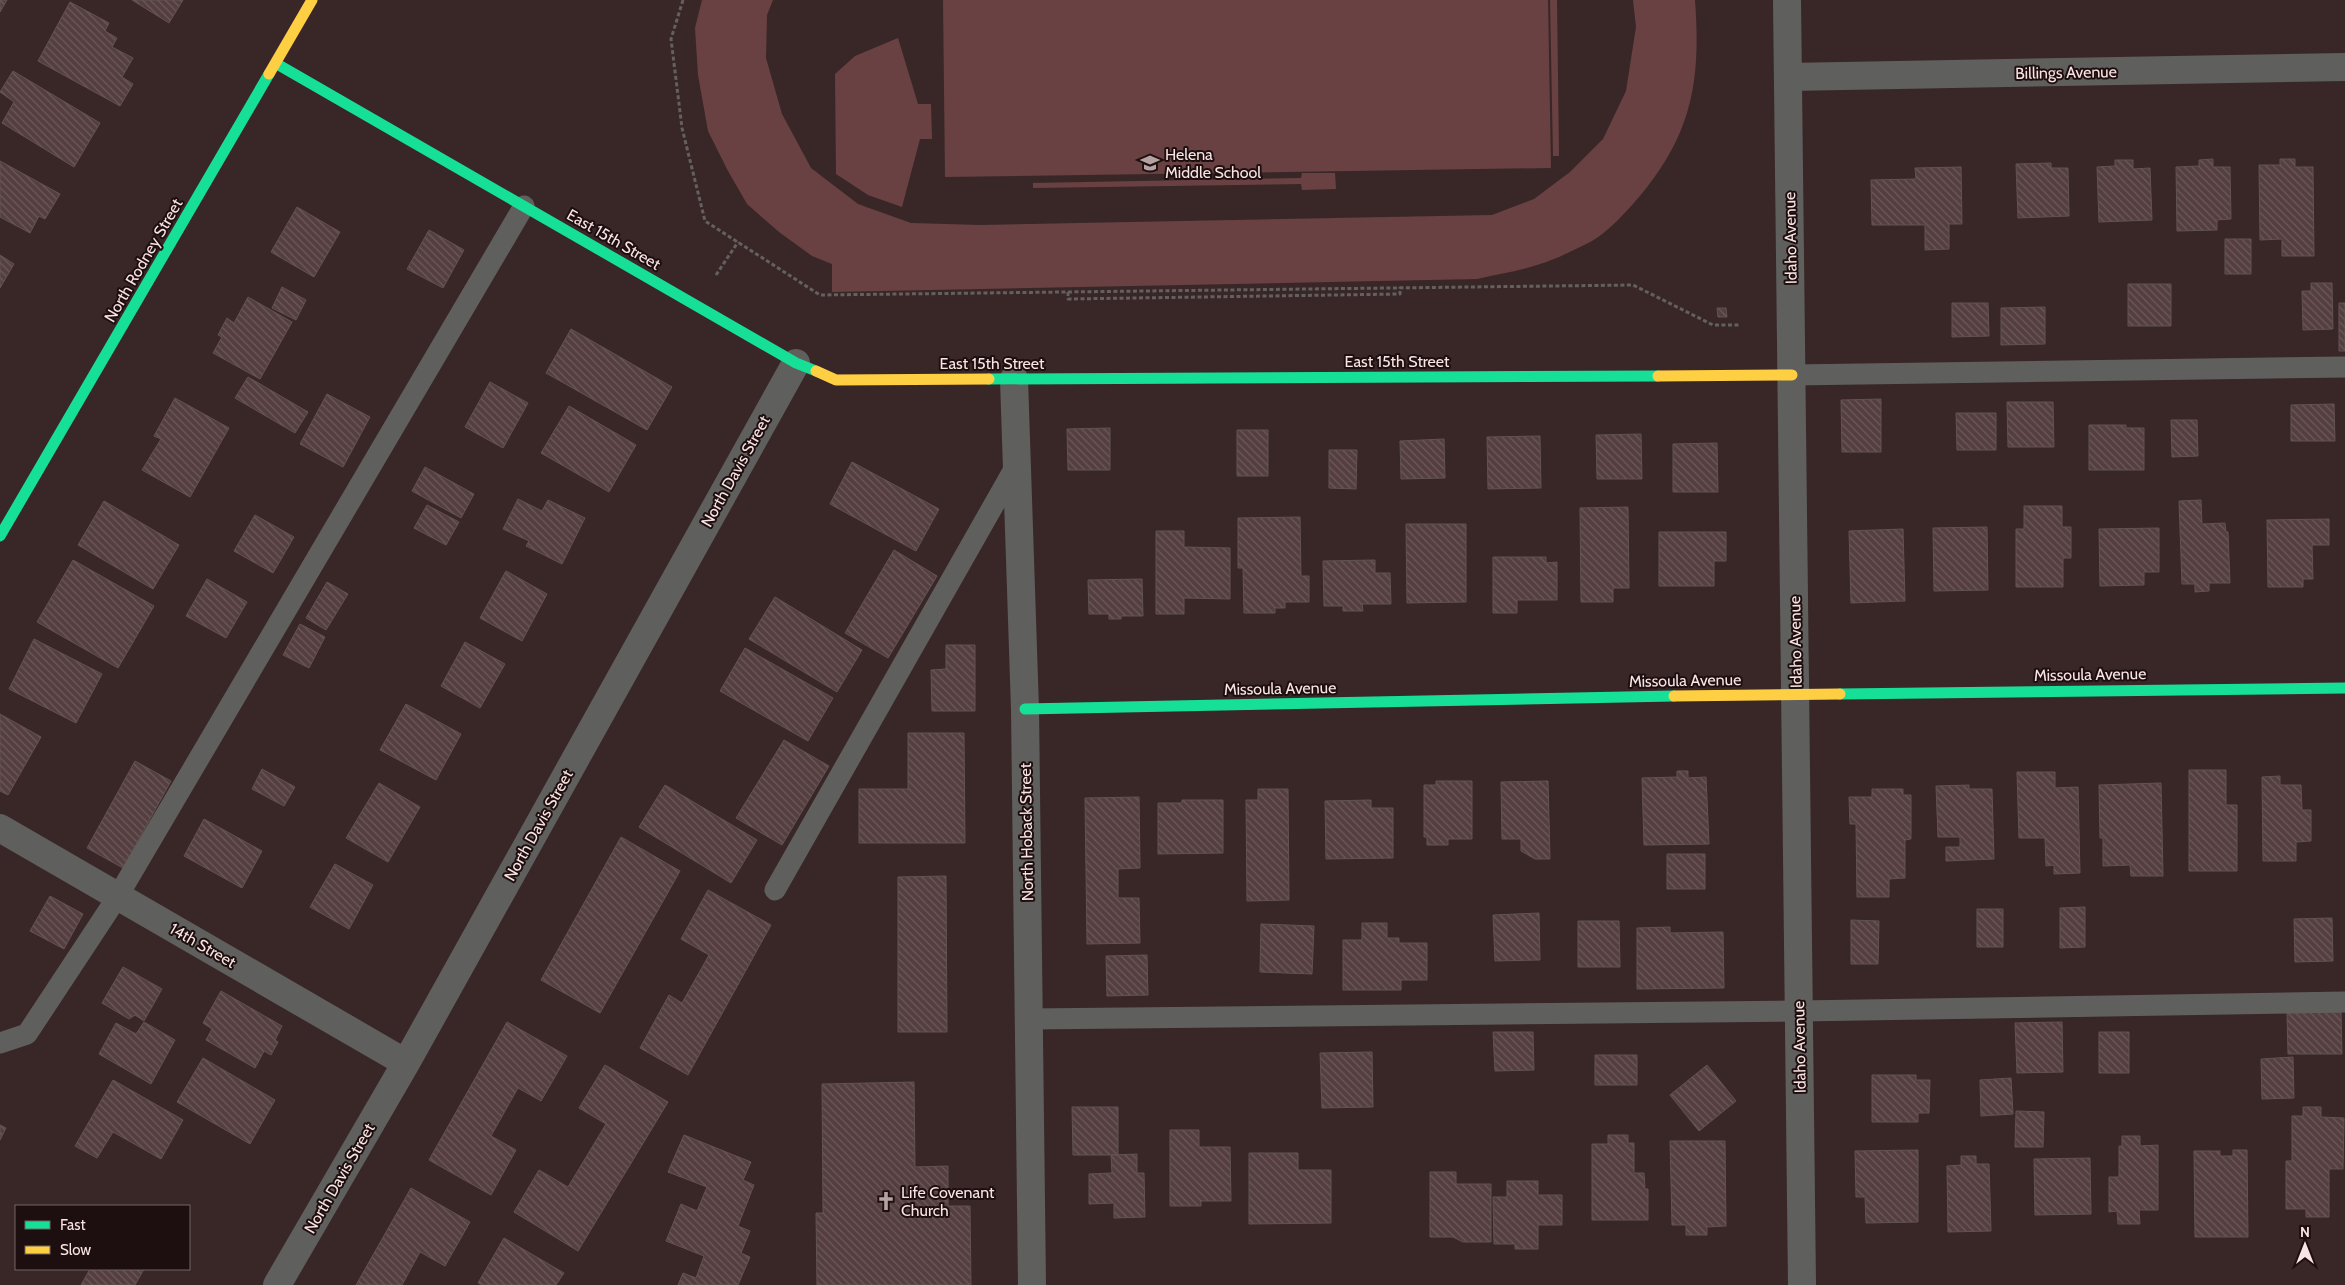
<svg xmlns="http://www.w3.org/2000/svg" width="2345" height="1285" font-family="Cabin,sans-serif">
<defs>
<pattern id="building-back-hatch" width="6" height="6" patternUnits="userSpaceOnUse" patternTransform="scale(1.25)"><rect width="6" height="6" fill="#543e3f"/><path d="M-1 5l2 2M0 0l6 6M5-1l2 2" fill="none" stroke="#6e5a5b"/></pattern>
</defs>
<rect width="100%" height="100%" fill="#392728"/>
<!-- green -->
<path fill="#694142" d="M702 0H773L767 15 766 58 782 114 811 168 858 204 911 223 980 225 1492 215 1534 199 1570 172 1603 139 1626 91 1636 27 1633 0H1695C1701 81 1692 134 1639 197 1628 210 1607 233 1592 241 1576 249 1557 259 1540 264 1520 271 1498 274 1477 279L832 292V264L812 256 779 232 747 204 728 171 708 131 698 75 695 28Z
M943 0H1548L1551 168 945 177Z
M1550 0H1557L1559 156H1553Z
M898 38 918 104H931L932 139H920L902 207 868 195 836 174 835 74 855 56Z
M1302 173H1335L1336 189 1302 190 1301 184 1033 188V183L1301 178Z"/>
<!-- building -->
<path fill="url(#building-back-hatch)" stroke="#625252" d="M0 0H7L0 12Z
M132 0H183L169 23Z
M70 2 109 23 105 31 117 38 112 47 133 58 122 77 133 84 120 106 38 61Z
M13 71 100 123 74 167 2 123 14 102 0 92Z
M2213 159V167H2230L2231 219 2217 220V230L2177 231 2176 167 2199 166V160Z
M2280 159H2295V167H2313L2314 256H2282V239L2260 240 2259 165H2280Z
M2115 160H2133V169L2150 168 2152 220 2099 222 2097 167 2115 166Z
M0 161 60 194 45 219 39 216 30 233 0 217Z
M2051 163V168H2068L2069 216 2018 218 2016 164Z
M1961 167 1962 224H1949V249L1925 250V225H1872L1871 180 1916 179 1915 168Z
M297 207 340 232 314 277 271 252Z
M429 230 464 250 443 288 407 269Z
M2225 239H2251V274H2225Z
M0 255 14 264 0 288Z
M2311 283H2332L2333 329 2303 330 2302 291H2311Z
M2128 284H2171V326H2128Z
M282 287 306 300 296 320 272 308Z
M248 297 292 322 260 379 213 353 222 337 218 335 227 318 234 323Z
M1952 303H1988L1989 336 1952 337Z
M2339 303H2345V351H2339Z
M2045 307V344L2001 345V308Z
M1717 308H1726L1727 317H1718Z
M571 329 672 387 647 430 546 373Z
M248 377 308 412 295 433 235 398Z
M490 382 528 403 503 448 465 427Z
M327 394 370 417 343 467 300 444Z
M175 398 229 428 190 497 142 470 161 439 154 436Z
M1881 399V452H1842L1841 400Z
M2007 402H2053L2054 447H2008Z
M2334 404 2335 441H2291V405Z
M569 406 636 445 609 492 541 453Z
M1956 413H1996V450H1957Z
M2171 420H2197L2198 456 2172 457Z
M2089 425H2126V428H2144V470H2089Z
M1110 428V470H1068L1067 429Z
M1237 430H1268V476H1237Z
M1641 434 1642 479H1597L1596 435Z
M1540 436 1541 488 1488 489 1487 437Z
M1444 439 1445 478 1401 479 1400 441Z
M1717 443 1718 492H1673V444Z
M1329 450H1357L1356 489 1329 488Z
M852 462 939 509 916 551 830 504Z
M425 467 474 494 461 518 412 491Z
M518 499 542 511 548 500 585 518 562 564 526 546 529 541 503 529Z
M2201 500 2202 524 2225 523 2226 532H2228L2230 583H2209V591L2195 592V584H2182L2179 501Z
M104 501 179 545 153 589 78 545Z
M427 505 459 522 446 545 414 528Z
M2024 506H2062V527H2071V558H2063V587H2016V529H2024Z
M1628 507 1629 588H1613V602H1581L1580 508Z
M255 515 294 537 273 573 234 551Z
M1300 517 1301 576H1309V602H1285V608H1275V613H1244L1243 568H1238V518Z
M2329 519V545H2312L2313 579H2303V587H2268L2267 520Z
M1406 524H1466V602L1407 603Z
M1987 527 1988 590 1934 591 1933 528Z
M2159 528V572H2144V585L2100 586 2099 529Z
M1903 529 1905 601 1851 603 1849 531Z
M1156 531H1184V547L1230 548V599L1184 598V614H1156Z
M1659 532H1726V561H1714V586H1659Z
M894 550 937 576 888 658 845 633Z
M1493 557H1546V563L1557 562V600H1517V613H1493Z
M73 560 154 606 118 668 37 622Z
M1375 560V573H1390L1391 604H1362L1363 611H1343V606H1324L1323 561Z
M506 571 547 594 522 641 480 618Z
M207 579 247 602 226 638 186 616Z
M1142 579 1143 616H1121V619H1109V614H1089L1088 580Z
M327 582 348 594 326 630 306 618Z
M775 597 862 650 837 692 749 639Z
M300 624 325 637 309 668 283 655Z
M34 639 102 674 76 723 9 689Z
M465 642 505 664 480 708 441 686Z
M946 645H975V711H932L931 670 946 669Z
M745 648 833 698 808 741 720 691Z
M406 704 461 734 436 780 380 750Z
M0 714 41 737 8 795 0 791Z
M908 733H964L965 843H859V789H908Z
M784 740 829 766 782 845 736 818Z
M135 761 171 781 123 868 87 848Z
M262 769 295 787 284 806 252 789Z
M2189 770H2226V805H2237V871H2189Z
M1677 771H1688V778L1706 777 1709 844 1644 845 1642 778 1677 777Z
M2017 772H2055V788L2078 787 2080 873 2054 874V865L2046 866 2045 838H2019Z
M2280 776V785H2301L2302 810H2311V841L2296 842V861H2263L2262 777Z
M1436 781H1472V839H1448V845H1427V837H1424V785H1436Z
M1548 781 1550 859H1535L1521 851V839H1502L1501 782Z
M379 783 420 807 388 862 346 838Z
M2161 783 2163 876H2131L2130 865 2103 866V838H2100L2099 785Z
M665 785 757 840 731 883 639 827Z
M1969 785V789H1992L1994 859 1946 861V847H1960V837H1938L1936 786Z
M1258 789H1288L1289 900 1247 901 1246 800H1258Z
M1872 789H1903V795H1911V839L1905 840V878L1889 879V897H1857L1856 824H1850L1849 797H1872Z
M1139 797 1140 868 1118 869V898H1139L1140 943 1087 944 1085 798Z
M1182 800H1223V853L1158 854V803H1182Z
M1371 800V808H1393V858L1326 859 1325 801Z
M204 819 262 851 242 888 184 856Z
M621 837 680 871 600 1013 541 980Z
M1667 854H1705V889H1667Z
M335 864 373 885 349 929 310 907Z
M946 876 947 1032H898V877Z
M708 890 771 925 688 1075 640 1048 669 995 682 1003 709 955 681 939Z
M50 896 83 914 64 949 30 931Z
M2085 907V947L2060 948V908Z
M1977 909H2003V947H1977Z
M1539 913 1540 960 1495 961 1493 915Z
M2332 918 2333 961 2295 962 2294 919Z
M1851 920 1879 921 1878 964H1851Z
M1578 921H1619L1620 967H1578Z
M1362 923H1387V938H1399V943H1427V980H1401V990H1343V940H1362Z
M1261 924 1314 926 1312 974 1260 972Z
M1670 927V933L1723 932 1724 988 1637 989V928Z
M1147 955 1148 995 1107 996 1106 956Z
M123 967 162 989 144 1021 135 1015 129 1019 102 1003Z
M221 991 282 1026 275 1040 278 1042 271 1055 264 1051 255 1068 206 1040 212 1029 203 1023Z
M2341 1012 2342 1054H2288L2287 1013Z
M144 1022 175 1040 151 1084 99 1054 116 1023 136 1034Z
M507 1022 567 1056 541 1101 518 1088 491 1136 516 1150 491 1195 429 1160Z
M2062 1022 2063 1072 2017 1073 2015 1023Z
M1493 1032H1533L1534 1070 1495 1071Z
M2099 1032H2129V1073H2099Z
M1372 1052 1373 1107 1322 1108 1320 1053Z
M1595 1055H1637V1085H1595Z
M2293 1057 2294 1098 2262 1099 2261 1059Z
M203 1058 275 1100 250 1144 177 1102Z
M605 1065 668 1102 578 1251 514 1212 539 1170 568 1187 606 1124 579 1108Z
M1707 1065 1736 1101 1699 1131 1670 1095Z
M1872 1075H1916V1080H1930L1929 1113H1918V1122H1872Z
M2011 1078 2013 1114 1981 1116 1980 1080Z
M113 1080 183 1120 161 1159 113 1132 97 1158 75 1146Z
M914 1082 915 1167 948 1166V1206H970L971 1285H817L816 1213H823L822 1084Z
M1072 1107H1118V1155H1073Z
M2303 1107H2321V1117L2344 1118 2343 1169H2329V1217H2306V1209H2286V1161H2292V1116H2303Z
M2016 1111 2044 1112 2043 1147H2015Z
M0 1125 6 1128 0 1140Z
M1170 1130H1199V1147H1230L1231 1201H1201V1206H1170Z
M684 1135 751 1162 743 1180 754 1185 738 1226 750 1231 741 1253 750 1257 738 1285H678L683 1273 696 1278 704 1256 666 1241 681 1204 697 1211 707 1187 668 1172Z
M1608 1135H1628V1143H1634V1173H1644L1645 1189H1648V1220H1592V1144H1608Z
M2122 1136H2140V1146L2158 1145V1210H2139L2140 1224H2118L2117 1211 2109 1212V1177H2119V1146H2122Z
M1670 1141H1725L1726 1226 1707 1227V1235H1686V1225H1672Z
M1918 1150V1222L1866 1223 1865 1197H1856L1855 1151Z
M2233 1150H2247L2248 1237H2195L2194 1151H2220V1156H2233Z
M1249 1153H1298V1170H1331V1223L1249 1224Z
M1137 1154V1173H1144L1145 1217 1114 1218V1203L1089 1204V1174L1112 1173 1111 1155Z
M1961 1156H1976V1164H1989L1991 1231 1948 1232 1947 1166 1961 1165Z
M2090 1158 2091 1214 2035 1215 2034 1159Z
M1430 1172H1456V1184H1491V1242H1463L1453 1237H1430Z
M1507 1181H1538V1195H1562V1225H1538V1249H1515V1244H1494L1493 1197H1507Z
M411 1188 470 1222 445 1266 420 1252 402 1285H356Z
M504 1238 564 1273 556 1285H482L478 1283Z
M90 1269H144L135 1285H81Z"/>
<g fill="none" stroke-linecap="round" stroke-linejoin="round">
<!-- path -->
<path stroke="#64605e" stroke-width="3" stroke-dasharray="4 2.5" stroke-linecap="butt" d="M683 0 671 39 682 128 705 221 820 295 1633 285 1713 325H1740
M716 275 738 242
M1068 292V299L1400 294V287"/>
<!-- lane -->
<path stroke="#5f605e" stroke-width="21" d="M1792 375 2345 367
M775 890 1017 464
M1029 1019 1799 1011 2345 1002
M0 1043 27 1034 118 896 524 206"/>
<!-- street -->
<path stroke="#5f605e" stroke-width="28" d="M1787 0 1802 1285
M1788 77 2345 67
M1014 379 1025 709 1032 1285
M0 828 406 1063
M277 1285 406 1063 796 363"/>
<!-- fast -->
<path stroke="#16e098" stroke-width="11" d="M277 64 796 363 816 371
M989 379 1658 376
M0 536 269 74
M1840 694 2345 688
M1025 709 1674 696"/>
<!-- slow -->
<path stroke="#ffcf43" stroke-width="11" d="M269 74 312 0
M816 371 836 380 989 379
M1658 376 1792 375
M1674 696 1840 694"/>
</g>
<!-- icons -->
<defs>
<g id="school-bare" transform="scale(1.5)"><path d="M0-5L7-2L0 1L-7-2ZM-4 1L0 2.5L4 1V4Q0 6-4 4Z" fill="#b6a1a2" stroke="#1d0f0f" stroke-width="2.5" paint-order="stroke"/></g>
<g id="church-bare" transform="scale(1.5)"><path d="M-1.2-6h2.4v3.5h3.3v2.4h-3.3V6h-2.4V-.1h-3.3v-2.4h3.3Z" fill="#b6a1a2" stroke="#1d0f0f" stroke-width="2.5" paint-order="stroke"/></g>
</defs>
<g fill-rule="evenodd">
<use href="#school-bare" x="1150" y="163"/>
<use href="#church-bare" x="886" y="1201"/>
</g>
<g text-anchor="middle" stroke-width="4" stroke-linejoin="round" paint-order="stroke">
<!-- street labels -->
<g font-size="16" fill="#fae3e3" stroke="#1d0f0f">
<text transform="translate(2066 72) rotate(-1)" y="6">Billings Avenue</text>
<text transform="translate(1790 238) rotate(-91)" y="6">Idaho Avenue</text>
<text transform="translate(614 239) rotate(30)" y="6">East 15th Street</text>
<text transform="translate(143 260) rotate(-60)" y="6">North Rodney Street</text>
<text x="1397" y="367">East 15th Street</text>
<text x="992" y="369">East 15th Street</text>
<text transform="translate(735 471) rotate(-61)" y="6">North Davis Street</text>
<text transform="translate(1795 642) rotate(-91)" y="6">Idaho Avenue</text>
<text transform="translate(2090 674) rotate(-1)" y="6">Missoula Avenue</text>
<text transform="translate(1685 680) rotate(-1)" y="6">Missoula Avenue</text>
<text transform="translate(1280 688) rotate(-1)" y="6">Missoula Avenue</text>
<text transform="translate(538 825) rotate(-61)" y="6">North Davis Street</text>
<text transform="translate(1026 832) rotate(-91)" y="6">North Hoback Street</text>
<text transform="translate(203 945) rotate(30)" y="6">14th Street</text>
<text transform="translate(1799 1047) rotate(-91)" y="6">Idaho Avenue</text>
<text transform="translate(339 1178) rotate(-60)" y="6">North Davis Street</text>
</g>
<!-- poi labels -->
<g font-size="16" fill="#fae3e3" stroke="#1d0f0f" text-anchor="start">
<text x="1165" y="160">Helena<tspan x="1165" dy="18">Middle School</tspan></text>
<text x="901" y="1198">Life Covenant<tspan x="901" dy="18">Church</tspan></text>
</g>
</g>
<!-- legend -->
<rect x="15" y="1205" width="175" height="65" fill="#1d0f0f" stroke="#756464"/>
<rect x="25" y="1221" width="25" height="8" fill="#16e098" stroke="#756464"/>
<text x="60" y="1230" font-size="15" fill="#fae3e3">Fast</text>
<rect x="25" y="1246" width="25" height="8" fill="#ffcf43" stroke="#756464"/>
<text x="60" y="1255" font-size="15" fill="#fae3e3">Slow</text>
<!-- north arrow -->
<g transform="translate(2305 1245)" stroke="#1d0f0f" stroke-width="4" paint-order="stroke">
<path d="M0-4L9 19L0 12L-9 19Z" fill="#fae3e3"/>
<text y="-8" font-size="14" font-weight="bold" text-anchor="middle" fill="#fae3e3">N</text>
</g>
</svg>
